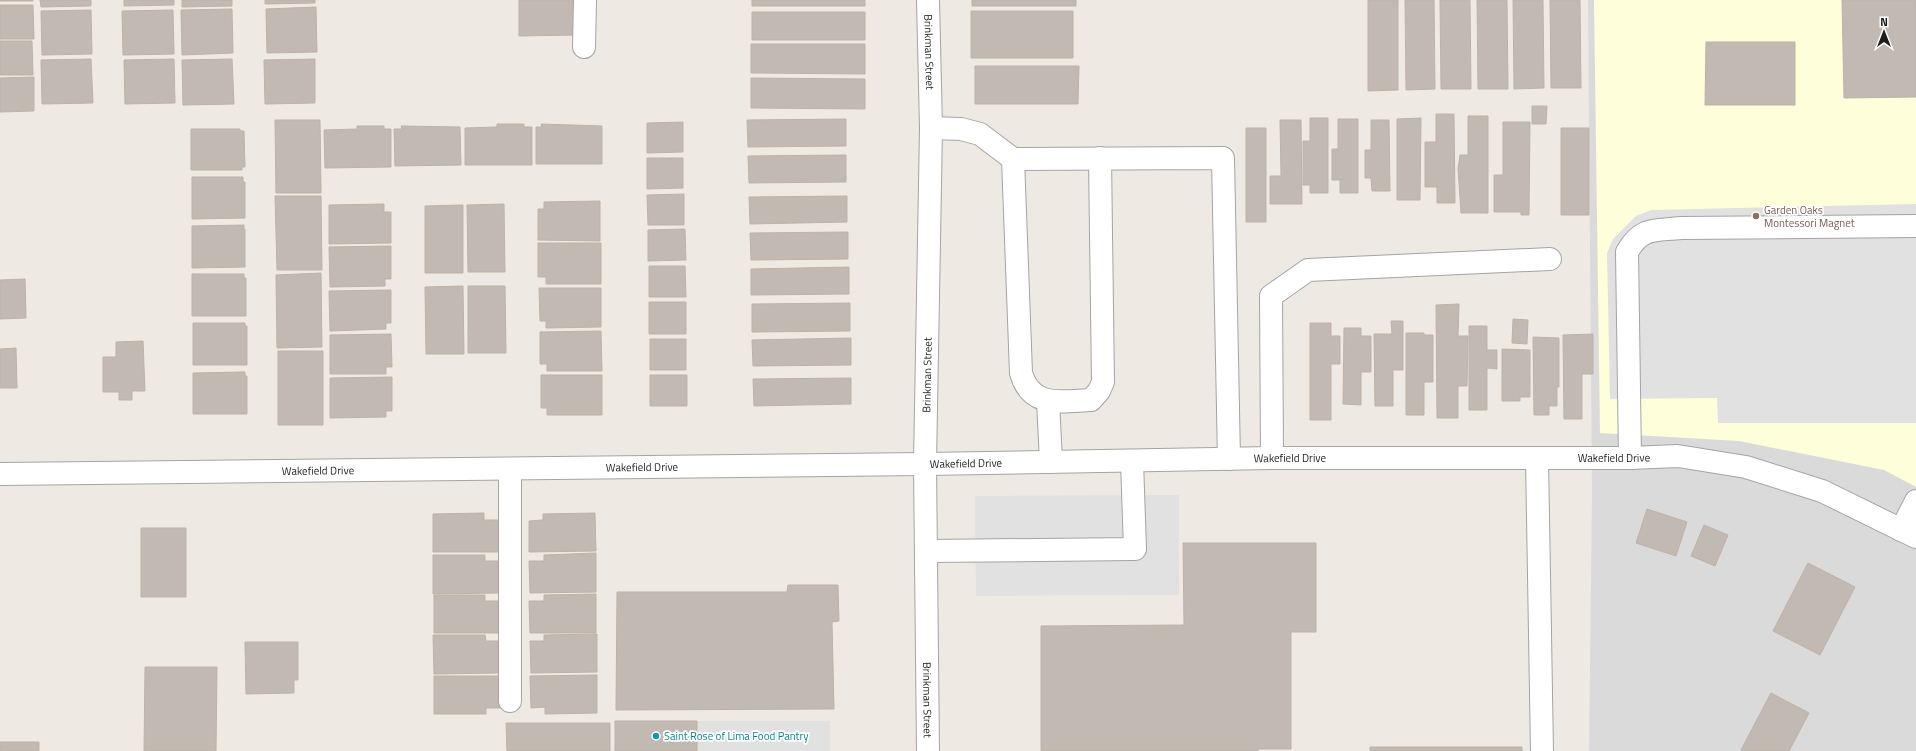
<svg xmlns="http://www.w3.org/2000/svg" width="1916" height="751" font-family="'Titillium Web',sans-serif">
<rect width="100%" height="100%" fill="#eeeae3"/>
<!-- residential -->
<path fill="#dbdada" d="M1588 0H1916V751H1589L1592 494Z"/>
<!-- education -->
<path fill="#fefedb" d="M1594 0H1916V487L1884 470 1739 441 1600 433Z"/>
<!-- parking -->
<path fill="#e1e1e1" d="M1916 204V423H1718L1717 398 1610 399 1607 253 1613 239 1636 216 1651 210Z
M1179 495V595L976 596 975 496Z
M697 721H830V751H697Z"/>
<!-- building -->
<path fill="#c2bab2" stroke="#bfb1a5" d="M0 0H33V1H0Z
M40 0H91V6L41 7Z
M124 0H174V5L124 6Z
M182 0H232V6L182 7Z
M265 0H315V3L265 4Z
M519 0H577L578 35 519 36Z
M752 0H865V6H752Z
M972 0H1076V6H972Z
M1368 0H1398V90L1368 91Z
M1405 0H1434L1435 89 1406 90Z
M1440 0H1470L1471 89H1441Z
M1477 0H1507L1508 89H1478Z
M1513 0H1543L1544 88 1514 89Z
M1550 0H1580L1581 88H1551Z
M1842 0H1916V97L1844 98Z
M0 5H33L34 39H0Z
M316 7 317 52 267 53 266 9Z
M232 9 233 53 182 55 181 10Z
M91 10 92 54 42 55 41 11Z
M173 10 174 54 123 55 122 11Z
M971 11H1073V58H971Z
M752 12H865V40H752Z
M0 41H32L33 75H0Z
M1706 42H1795V105H1705Z
M751 44H865V74L751 73Z
M91 59 93 103 42 104 41 60Z
M174 59 175 103 125 104 124 60Z
M232 59 234 104 183 105 182 60Z
M315 59V103L265 104 264 60Z
M975 66H1079L1078 104H975Z
M34 77V111L0 112V78Z
M751 78 865 79V109L751 108Z
M1532 106H1547L1546 124H1532Z
M1436 114H1454L1455 203H1437V187H1425V142H1436Z
M1468 116H1488V213H1461L1458 169 1460 155H1468Z
M1310 118H1328V193H1310V185H1303V141H1310Z
M1421 118 1420 200H1397V119Z
M846 119V146L748 147 747 120Z
M1338 119H1358V193H1340V180H1332V149H1338Z
M275 120H320L321 193H276Z
M1280 120H1301L1302 204H1270V176H1281Z
M1371 120H1389L1390 191H1372L1371 178H1365V150H1371Z
M683 122V152L647 153V123Z
M1503 122H1530L1529 215H1521V212H1494V175H1503Z
M497 124H524V127H532V165H465V128L497 127Z
M541 124 602 126V164H536V127H542Z
M357 126H384V129H391V167L325 168 324 130 357 129Z
M401 126 460 127 461 165 395 166 394 129H402Z
M1246 128H1266V222H1246Z
M1561 128H1589V215H1561Z
M191 129H240V131H244L245 167H242V170H191Z
M846 155V182L749 183 748 156Z
M647 158H683V188L647 189Z
M192 177H243V182H245V218L192 219Z
M684 194V225H648L647 195Z
M275 196H321L322 270H277Z
M847 196V222L750 224 749 197Z
M600 201V241L538 240V209H544V202Z
M384 204V212H391V243L329 244V205Z
M504 204 505 272H468L467 205Z
M463 205V273H425V206Z
M244 225V229H245V267L192 268V226Z
M685 229 686 260 648 261V230Z
M848 232V259L751 260 750 233Z
M538 243H601V284H546V277H538Z
M391 246V279H385V286L330 287 329 247Z
M649 266H685L686 297H649Z
M849 267V294L751 295V269Z
M321 273 322 347 277 348 276 275Z
M192 274H244V278H246V316H192Z
M25 279 26 318 0 319V280Z
M463 286 464 354H426L425 287Z
M468 286H505L506 353H468Z
M539 288H601V327L546 328V321H540Z
M391 290V323H386V329L330 331 329 291Z
M649 302H686V334H649Z
M850 303V331L752 332V304Z
M1459 304 1458 336H1468L1467 386H1458V418H1437L1436 305Z
M1513 319 1528 320 1527 344 1512 343Z
M1391 321H1403V370H1393V406H1375L1374 334H1392Z
M193 323H245V326H247V365H193Z
M1310 323H1331V336H1340V364H1331V420H1310Z
M1469 326H1487V350H1497V369L1487 368V410H1469Z
M1344 328H1361V336H1371V372H1361V405L1343 404Z
M601 331 602 371H547V364H540V332Z
M1406 333H1424V335H1433V382H1424V415H1406Z
M391 334 392 367H386V374H330V335Z
M1593 334V374H1582V419H1564L1563 335Z
M1533 337 1559 338V387H1557V406H1549V415H1534Z
M851 338V365L753 366 752 340Z
M650 339H686V370H650Z
M143 341 145 391H132V400H119V392H103V357H116V342Z
M16 348 17 388H0V349Z
M1502 349 1530 350V397H1520V401H1502Z
M278 351H323V425H278Z
M245 372V376H247V414H193V373Z
M541 375H602V415H547V408H541Z
M650 375H687V406H650Z
M392 377V411H386V417L330 418V378Z
M851 378V404L754 406 753 379Z
M1647 509 1687 522 1676 556 1636 543Z
M484 513V520H499V552H433V514Z
M595 513 596 551 529 552V521L543 520V514Z
M1704 525 1728 535 1715 566 1691 556Z
M141 528H186V597H141Z
M1183 543H1316V632H1291V749H1258V751H1041V626L1184 625Z
M596 553V592L530 593 529 561H544V555Z
M433 555H485V561H499V593L433 594Z
M1808 563 1855 587 1820 655 1773 631Z
M788 585H838L839 621 832 622 834 709 616 710 617 592H787Z
M596 594V633H530L529 601H544V595Z
M434 595H485V601H499V633H434Z
M597 634V672L531 673 530 641H544V635Z
M433 635H485L486 641H499L501 669H499V673L434 674Z
M245 642H298V680H294V693L246 694Z
M145 667H217L216 751H144Z
M597 675V713L545 714V707L531 708 530 676Z
M434 676H499L500 708H486V714H434Z
M1771 693 1809 713 1789 751H1744L1741 750Z
M615 721H697V751H615Z
M506 723H610V751H507Z
M0 742H39V751H0Z
M1370 747H1522V751H1370Z"/>
<g fill="none" stroke-linecap="round" stroke-linejoin="round">
<!-- minor casing -->
<g stroke="#a4a4a4" stroke-width="24">
<g id="minor">
<path id="s1" d="M928 0 931 128 925 464 928 751"/>
<path d="M584 47 585 0"/>
<path d="M931 128 961 129 980 134 1013 159 1223 158 1229 459"/>
<path d="M1013 159 1021 373C1031 409 1062 401 1091 400L1099 391 1103 382 1100 158"/>
<path d="M1048 401 1051 462"/>
<path d="M1272 458 1271 296 1308 270 1550 259"/>
<path d="M1537 458 1542 751"/>
<path d="M1630 458 1627 252C1642 226 1655 231 1681 228L1916 226"/>
<path d="M510 469V701"/>
<path id="s2" d="M0 474 925 464 1272 458H1630L1678 456 1746 467 1822 491 1916 537"/>
<path d="M1901 530 1916 501"/>
<path d="M927 551 1135 549 1132 461"/>
</g>
</g>
<!-- minor -->
<use href="#minor" stroke="#fff" stroke-width="22"/>
</g>
<!-- markers -->
<circle fill="#8d6e63" stroke="#fff" stroke-width="1.5" cx="1756" cy="216" r="4"/>
<circle fill="#0f9aa8" stroke="#fff" stroke-width="1.5" cx="656" cy="736" r="4"/>
<g text-anchor="middle" stroke-width="3.5" stroke-linejoin="round" paint-order="stroke">
<!-- street labels -->
<g font-size="11" fill="#1d1d1d" stroke="#fff">
<text dy="4" stroke="none"><textPath href="#s1" startOffset="52">Brinkman Street</textPath></text>
<text transform="translate(927 375) rotate(-89)" y="4">Brinkman Street</text>
<text dy="4" stroke="none"><textPath href="#s2" startOffset="1614">Wakefield Drive</textPath></text>
<text dy="4" stroke="none"><textPath href="#s2" startOffset="1290">Wakefield Drive</textPath></text>
<text dy="4" stroke="none"><textPath href="#s2" startOffset="966">Wakefield Drive</textPath></text>
<text dy="4" stroke="none"><textPath href="#s2" startOffset="642">Wakefield Drive</textPath></text>
<text dy="4" stroke="none"><textPath href="#s2" startOffset="318">Wakefield Drive</textPath></text>
<text dy="4" stroke="none"><textPath href="#s1" startOffset="700">Brinkman Street</textPath></text>
</g>
<!-- education labels -->
<g font-size="11" fill="#785e54" stroke="#fff" text-anchor="start">
<text x="1764" y="214">Garden Oaks<tspan x="1764" dy="13">Montessori Magnet</tspan></text>
</g>
<!-- culture labels -->
<g font-size="11" fill="#0d838f" stroke="#fff" text-anchor="start">
<text x="664" y="740">Saint Rose of Lima Food Pantry</text>
</g>
</g>
<!-- north arrow -->
<g transform="translate(1884 32)" stroke="#ffffff" stroke-width="3" paint-order="stroke">
<path d="M0-3L7 15L0 10L-7 15Z" fill="#1d1d1d"/>
<text y="-6" font-size="11" font-weight="bold" text-anchor="middle" fill="#1d1d1d">N</text>
</g>
</svg>
